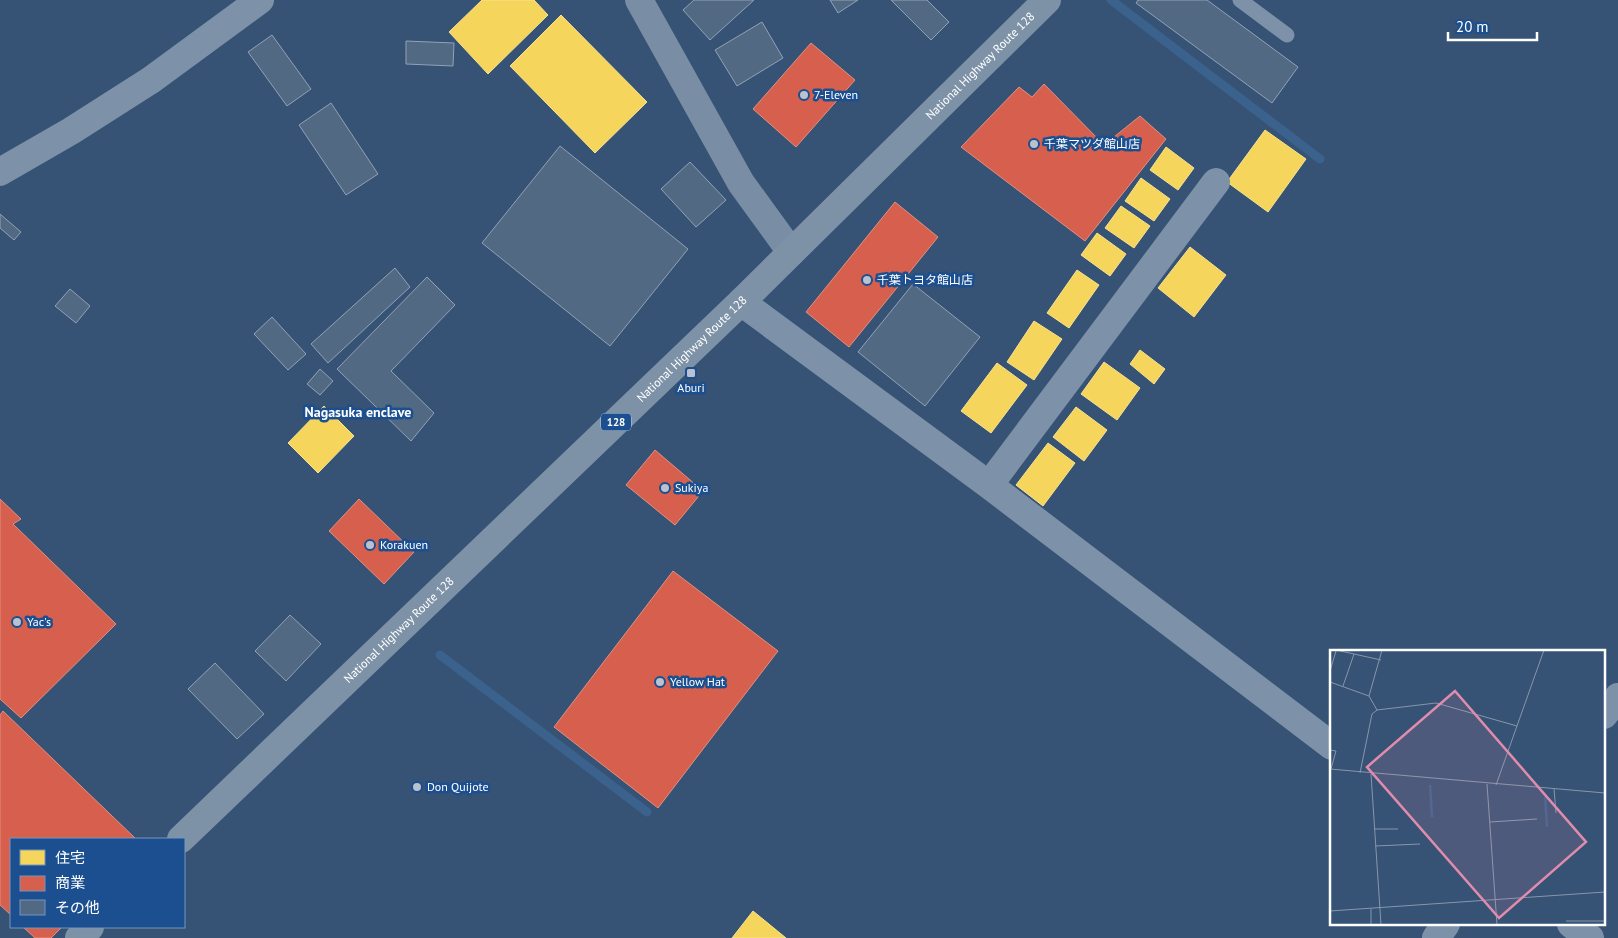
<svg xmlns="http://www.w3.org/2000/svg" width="1618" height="938" font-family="'PT Sans','Noto Sans JP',sans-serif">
<rect width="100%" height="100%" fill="#365274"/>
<!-- homes -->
<path fill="#f6d55c" stroke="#f9e28d" d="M482 0H534L548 15 488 74 449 32Z
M561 15 647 102 595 153 510 66Z
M1265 130 1306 159 1268 212 1227 182Z
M1166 147 1194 168 1178 190 1150 170Z
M1141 178 1170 199 1154 221 1125 201Z
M1121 206 1150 226 1134 248 1105 228Z
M1097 233 1126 254 1110 276 1081 255Z
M1190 247 1226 275 1194 317 1158 288Z
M1077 270 1099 285 1069 328 1047 313Z
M1034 321 1062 339 1034 380 1007 362Z
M1140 350 1165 369 1154 384 1130 364Z
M1104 362 1140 388 1117 420 1081 394Z
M997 363 1027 385 991 433 961 411Z
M324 406 354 436 318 473 288 443Z
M1076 407 1107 430 1084 461 1053 437Z
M1048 443 1075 463 1043 506 1016 485Z
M753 911 786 938H732Z"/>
<!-- shops -->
<path fill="#d6604d" stroke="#e29082" d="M811 43 855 80 796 147 753 109Z
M1044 84 1104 145 1140 116 1166 139 1085 241 961 147 1019 87 1032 97Z
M895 202 938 237 849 347 806 312Z
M655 450 703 491 675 525 626 485Z
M0 499 21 519 13 524 116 624 21 718 0 699Z
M359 499 414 552 384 584 329 531Z
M673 571 778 651 658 808 554 727Z
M3 711 136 839H11V915L0 905V715Z
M23 927H62L51 938H35Z"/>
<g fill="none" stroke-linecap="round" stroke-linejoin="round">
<!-- stream -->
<path stroke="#3b618d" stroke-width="9" d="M1111 0 1320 159
M440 655 647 812"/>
</g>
<!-- building -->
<path fill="#526984" stroke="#92a2b6" d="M694 0H754L710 40 683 10Z
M830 0H858L838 13Z
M891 0H927L949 22 931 40Z
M1138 0H1207L1298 67 1272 103 1136 3Z
M762 22 783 58 737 86 715 50Z
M272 35 311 89 287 106 248 52Z
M406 41 454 43 453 66 406 64Z
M331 103 378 174 346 195 299 125Z
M560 146 688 249 610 346 482 243Z
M690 162 726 200 696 227 661 189Z
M0 214 21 232 14 240 0 228Z
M395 268 410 287 328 363 311 344Z
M427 277 455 305 391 371 434 413 411 441 337 369Z
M913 284 980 337 925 406 858 352Z
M70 289 90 306 76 323 55 306Z
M272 317 306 354 288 370 254 334Z
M320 369 333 381 320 395 307 384Z
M290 615 321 644 286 681 255 651Z
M215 663 264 714 237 739 188 689Z"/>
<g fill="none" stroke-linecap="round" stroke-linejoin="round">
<!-- lane -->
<path stroke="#7d92a8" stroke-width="15" d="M1240 0 1287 35"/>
<!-- street -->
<path stroke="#7d92a8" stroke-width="28" d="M0 172 71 131 151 80 260 0
M741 302 989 485 1332 746
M989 485 1216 182
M1604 715 1618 697
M1571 924 1590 938
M1436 938 1446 924"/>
<!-- secondary -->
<path stroke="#798da4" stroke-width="28" d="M639 0 741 183 791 252"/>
<!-- highway -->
<g stroke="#7e92a7" stroke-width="28">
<path id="s1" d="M181 839 741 302 1047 0"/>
<path d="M79 938 90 927"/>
</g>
</g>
<!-- markers -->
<g fill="#b9c2ce" stroke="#1b4f8f" stroke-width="2">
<circle cx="804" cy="95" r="5"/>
<circle cx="1034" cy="144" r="5"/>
<circle cx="867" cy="280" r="5"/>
<rect x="686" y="368" width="10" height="10" rx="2.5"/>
<circle cx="665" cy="488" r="5"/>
<circle cx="370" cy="545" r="5"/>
<circle cx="17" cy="622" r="5"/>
<circle cx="660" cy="682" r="5"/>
<circle cx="417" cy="787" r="5"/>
</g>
<g text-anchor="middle" stroke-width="5" stroke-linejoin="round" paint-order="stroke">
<!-- shield labels -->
<rect fill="#1b4f8f" stroke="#bbcadd" stroke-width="1" x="601" y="413.5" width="30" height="17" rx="4"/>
<g font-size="11" font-weight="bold" fill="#fff">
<text x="616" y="426">128</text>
</g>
<!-- street labels -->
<g font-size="12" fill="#fff" stroke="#1b4f8f">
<text dy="4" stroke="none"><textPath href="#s1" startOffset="1112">National Highway Route 128</textPath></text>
<text dy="4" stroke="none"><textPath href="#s1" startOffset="708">National Highway Route 128</textPath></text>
<text dy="4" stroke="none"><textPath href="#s1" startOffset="302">National Highway Route 128</textPath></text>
</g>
<!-- poi labels -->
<g font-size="12" fill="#fff" stroke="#1b4f8f" text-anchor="start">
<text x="814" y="99">7-Eleven</text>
<text x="1044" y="148">千葉マツダ館山店</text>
<text x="877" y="284">千葉トヨタ館山店</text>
<text x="691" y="392" text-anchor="middle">Aburi</text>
<text x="675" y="492">Sukiya</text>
<text x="380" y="549">Korakuen</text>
<text x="27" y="626">Yac's</text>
<text x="670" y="686">Yellow Hat</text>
<text x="427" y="791">Don Quijote</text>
</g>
<!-- neighbourhood labels -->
<g font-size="14" font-weight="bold" fill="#fff" stroke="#1b4f8f">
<text x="358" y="417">Nagasuka enclave</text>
</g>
</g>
<!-- overview -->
<g transform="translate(1330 650)">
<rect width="275" height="275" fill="#365274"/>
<path fill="none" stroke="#3b618d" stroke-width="2.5" d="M100 135 102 167M215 144 217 177"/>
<path fill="none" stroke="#8697ac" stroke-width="1" d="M6 0 51 10M0 21 6 1M0 32 39 46M13 36 24 4M47 60 39 46 52 0M0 100 6 101 1 119M0 119 275 143M30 123 42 64 47 60 106 53 187 76M41 124 51 275M157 134 167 275M166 135 214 0M224 139 226 163M160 172 207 169M44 179H68M45 196 90 194M41 259V275M0 261 275 242M236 271H275"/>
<path fill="#e08cad" fill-opacity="0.15" stroke="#e08cad" stroke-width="2.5" d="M125 41 256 192 169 268 37 117Z"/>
<rect width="275" height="275" fill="none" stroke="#fff" stroke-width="2.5"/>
</g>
<!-- legend -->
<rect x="10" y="838" width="175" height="90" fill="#1b4f8f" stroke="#7695bc"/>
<rect x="20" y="850" width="25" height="15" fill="#f6d55c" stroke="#7695bc"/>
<text x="55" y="863" font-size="15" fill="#ffffff">住宅</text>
<rect x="20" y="876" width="25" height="15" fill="#d6604d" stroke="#7695bc"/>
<text x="55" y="888" font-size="15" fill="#ffffff">商業</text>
<rect x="20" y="900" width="25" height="15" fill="#526984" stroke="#7695bc"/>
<text x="55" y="913" font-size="15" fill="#ffffff">その他</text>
<!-- scale -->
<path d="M1448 32v8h89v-8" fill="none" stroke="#ffffff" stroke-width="2.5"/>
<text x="1456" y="32" font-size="15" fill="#ffffff" stroke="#1b4f8f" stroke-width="4" paint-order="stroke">20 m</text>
</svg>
